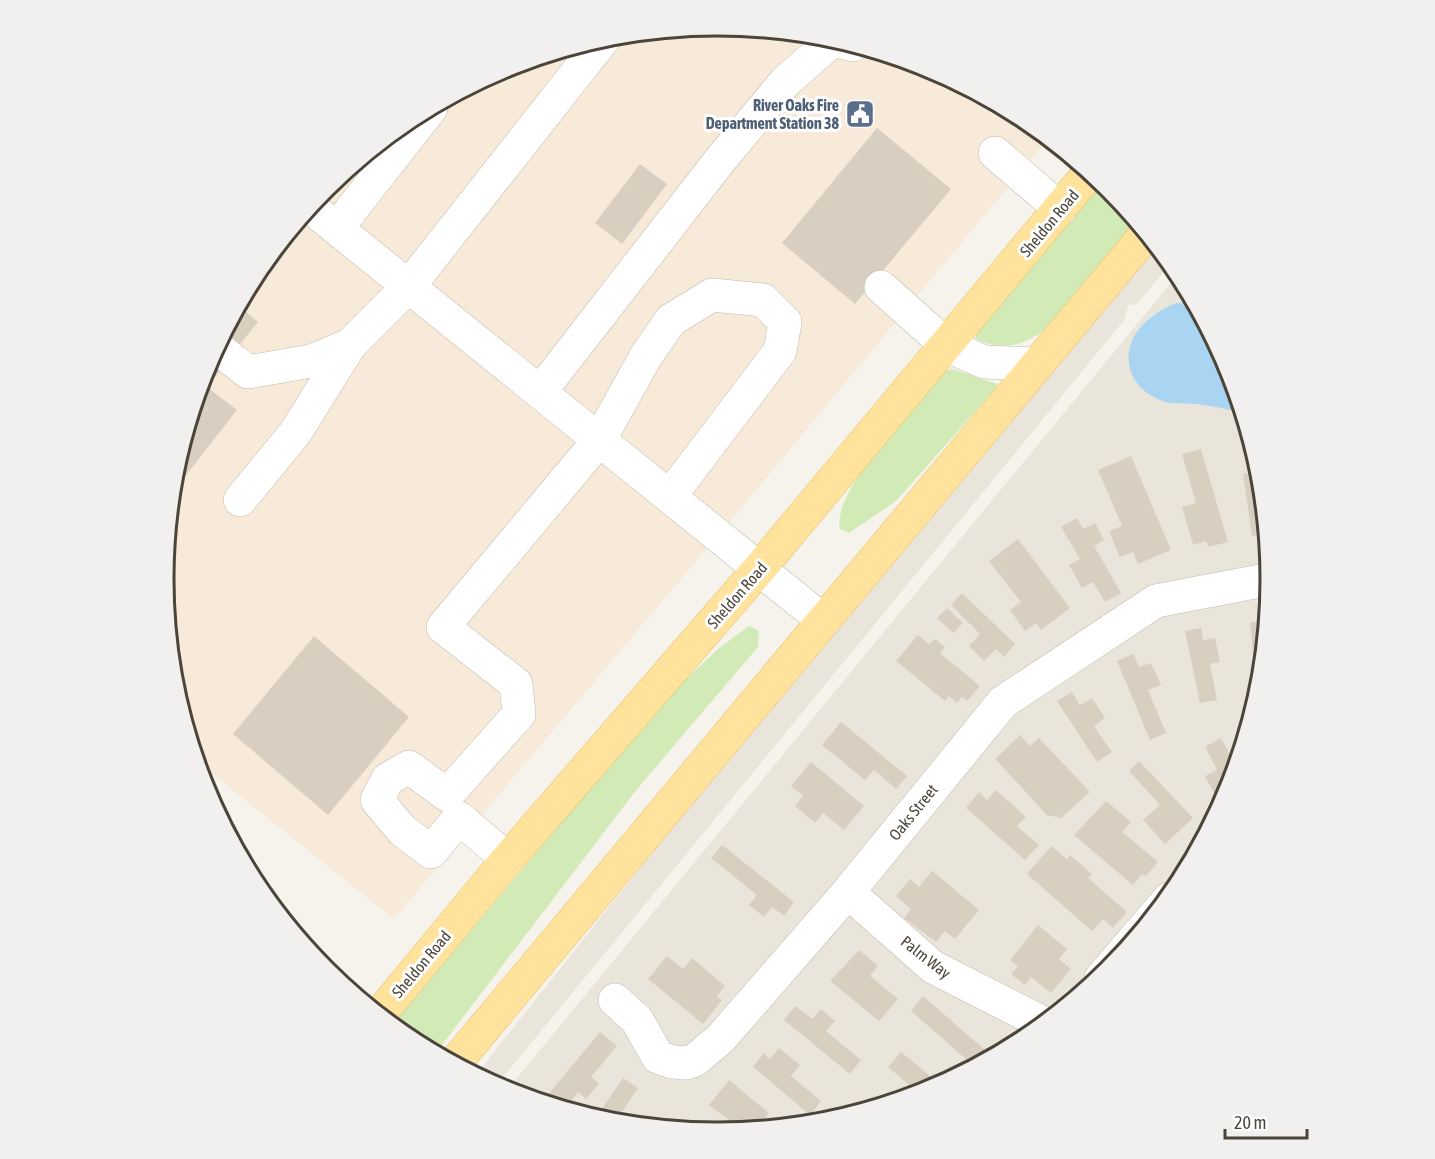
<svg xmlns="http://www.w3.org/2000/svg" width="1435" height="1159" font-family="'Asap Condensed',sans-serif">
<rect width="100%" height="100%" fill="#f6f3ec"/>
<!-- residential -->
<path fill="#eae5da" d="M1156 244 1171 263 1137 304 1128 305 1125 319 496 1086 476 1075 696 797Z
M1179 273 1229 368 1261 472 1271 580 1261 688 1229 792 1178 888 1109 971 1025 1040 929 1091 825 1123 717 1133 609 1123 514 1094 508 1089Z"/>
<!-- commercial -->
<path fill="#f7ead8" d="M718 26 826 36 930 68 1026 119 1049 138 757 489 394 919 196 761 174 687 164 579 174 471 206 367 257 271 326 188 410 119 506 68 610 36Z"/>
<!-- green -->
<path fill="#d2eab5" d="M1102 182 1136 221 1043 331C1022 346 1001 351 976 339V330Z
M953 369 997 384 996 388 896 501 849 533 840 529C831 491 919 401 944 371Z
M749 626 759 631 758 647 637 789 435 1054 409 1040 392 1025 666 698 718 649Z"/>
<!-- water -->
<path fill="#a9d4f2" d="M1177 303 1195 304 1229 368 1243 413C1228 409 1213 406 1197 404 1186 403 1170 405 1160 400 1135 390 1122 366 1132 341 1139 324 1161 308 1177 303Z"/>
<!-- building -->
<path fill="#d8cfc1" d="M877 128 951 189 855 304 782 243Z
M640 164 667 184 622 244 595 223Z
M239 306 258 322 236 349 222 338Z
M209 362 220 371 207 387 237 410 172 493 174 471Z
M1201 449 1228 542 1208 547 1206 541 1193 545 1182 507 1196 503 1182 454Z
M1131 456 1171 550 1138 564 1133 552 1120 557 1109 531 1122 526 1098 470Z
M1261 471 1267 534 1252 536 1243 474Z
M1077 518 1083 529 1095 523 1104 540 1094 546 1121 593 1105 602 1093 582 1082 588 1069 565 1080 559 1061 527Z
M1018 539 1070 608 1041 630 1036 623 1025 631 1010 610 1021 602 989 561Z
M962 593 1015 644 1004 657 996 649 984 661 969 646 980 634 951 605Z
M947 608 963 623 953 633 937 618Z
M1267 621 1261 688 1256 690 1250 622Z
M1201 628 1203 640 1215 638 1220 662 1210 664 1217 700 1200 703 1185 631Z
M918 635 929 644 935 639 945 647 940 653 980 686 967 701 962 697 957 703 949 696 945 701 896 661Z
M314 636 409 717 328 815 233 734Z
M1133 654 1139 667 1151 663 1161 685 1148 690 1166 733 1150 740 1117 661Z
M1072 692 1080 705 1092 698 1105 718 1094 726 1112 752 1097 762 1057 701Z
M841 722 907 776 896 789 874 770 865 780 822 745Z
M1020 735 1030 746 1039 738 1090 792 1061 818 1047 815 995 759Z
M1221 738 1237 768 1229 792 1225 799 1219 802 1205 776 1217 770 1205 747Z
M1139 761 1193 818 1165 844 1143 820 1160 805 1129 771Z
M811 762 864 806 844 830 823 813 815 823 795 806 803 796 791 786Z
M996 790 1026 817 1017 826 1039 845 1025 860 966 808 979 792 987 800Z
M1106 801 1131 822 1122 832 1158 862 1146 876 1142 874 1133 885 1074 835Z
M722 845 794 902 784 916 772 907 764 917 749 905 757 895 711 858Z
M1051 846 1067 859 1070 855 1092 874 1088 878 1127 912 1113 928 1103 919 1092 931 1027 874Z
M932 871 979 910 955 939 945 931 936 942 904 918 911 909 896 896 910 879 919 887Z
M1038 925 1067 949 1059 959 1071 969 1051 993 1031 977 1025 985 1011 974 1018 966 1010 960Z
M859 950 878 966 870 976 898 999 879 1021 830 981Z
M667 956 683 969 692 958 725 986 717 996 722 1000 703 1024 648 979Z
M923 996 993 1057 975 1067 911 1011Z
M795 1006 812 1019 821 1009 835 1021 826 1031 861 1060 850 1074 784 1020Z
M600 1032 617 1046 591 1077 599 1083 586 1099 578 1092 564 1109 542 1102Z
M779 1048 800 1065 791 1076 821 1101 810 1115 753 1067 764 1053 770 1059Z
M901 1052 941 1085 929 1091 904 1097 912 1087 888 1067Z
M623 1078 638 1088 621 1113 632 1121 629 1125 595 1119Z
M729 1080 769 1113 763 1120 773 1128 731 1132 723 1125 728 1119 709 1105Z"/>
<g fill="none" stroke-linecap="round" stroke-linejoin="round">
<!-- minor casing -->
<g stroke="#c2bbae" stroke-width="34">
<path id="minor" d="M995 153 1060 209
M310 207 824 621
M337 228 431 108
M881 287 946 345 984 362 1038 364
M216 347 248 372 311 361 350 345 409 286 605 37
M540 392 721 159 786 81 833 40 853 45
M240 500 295 433 350 345
M508 859 459 818 431 852 402 830 377 800 388 779 409 767 447 795 519 714 516 684 443 627 600 439 646 356 671 320 712 295 763 300 785 322 780 351 670 496
M848 892 933 967 1045 1024
M1101 978 1169 899
M615 1000 637 1020 658 1057 673 1062 686 1063 695 1060 721 1038 848 892 1003 702 1156 601 1271 579"/>
</g>
<!-- major casing -->
<g stroke="#e6c16a" stroke-width="34">
<path id="major" d="M379 1015 508 859 760 568 1090 172
M454 1064 1147 233"/>
</g>
<!-- minor -->
<use href="#minor" stroke="#fff" stroke-width="33"/>
<!-- major -->
<use href="#major" stroke="#ffe39c" stroke-width="33"/>
</g>
<!-- icons -->
<defs>
<g id="civic-square" transform="scale(1.5)"><rect x="-9" y="-9" width="18" height="18" rx="4" fill="#5c6f8a" stroke="#fff"/><path d="M-.6-6.5H3V-4.5H.6V-3L4-1V1h2V6H-6V1h2V-1L-.6-3ZM-1.2 2.5V6h2.4V2.5Z" fill="#fff"/></g>
</defs>
<g fill-rule="evenodd">
<use href="#civic-square" x="860" y="114"/>
</g>
<g text-anchor="middle" stroke-width="6" stroke-linejoin="round" paint-order="stroke">
<!-- service labels -->
<g font-size="16" font-weight="bold" fill="#4e5e75" stroke="#fff" text-anchor="end">
<text x="839" y="111">River Oaks Fire<tspan x="839" dy="18">Department Station 38</tspan></text>
</g>
<!-- street labels -->
<g font-size="16" fill="#4b4439" stroke="#fff">
<text transform="translate(1049 223) rotate(-50)" y="6">Sheldon Road</text>
<text transform="translate(737 595) rotate(-49)" y="6">Sheldon Road</text>
<text transform="translate(913 812) rotate(-51)" y="6">Oaks Street</text>
<text transform="translate(926 957) rotate(38)" y="6">Palm Way</text>
<text transform="translate(421 964) rotate(-50)" y="6">Sheldon Road</text>
</g>
</g>
<!-- crop -->
<path d="M0 0H1435V1159H0ZM174 579a543 543 0 1 1 1086 0a543 543 0 1 1-1086 0Z" fill="#f1f0ef" fill-rule="evenodd"/>
<path fill="none" stroke="#4b4439" stroke-width="3" d="M174 579a543 543 0 1 1 1086 0a543 543 0 1 1-1086 0Z"/>
<!-- scale -->
<path d="M1225 1129v9h82v-9" fill="none" stroke="#4b4439" stroke-width="3"/>
<text x="1234" y="1129" font-size="18" fill="#4b4439" stroke="#ffffff" stroke-width="4.5" paint-order="stroke">20 m</text>
</svg>
